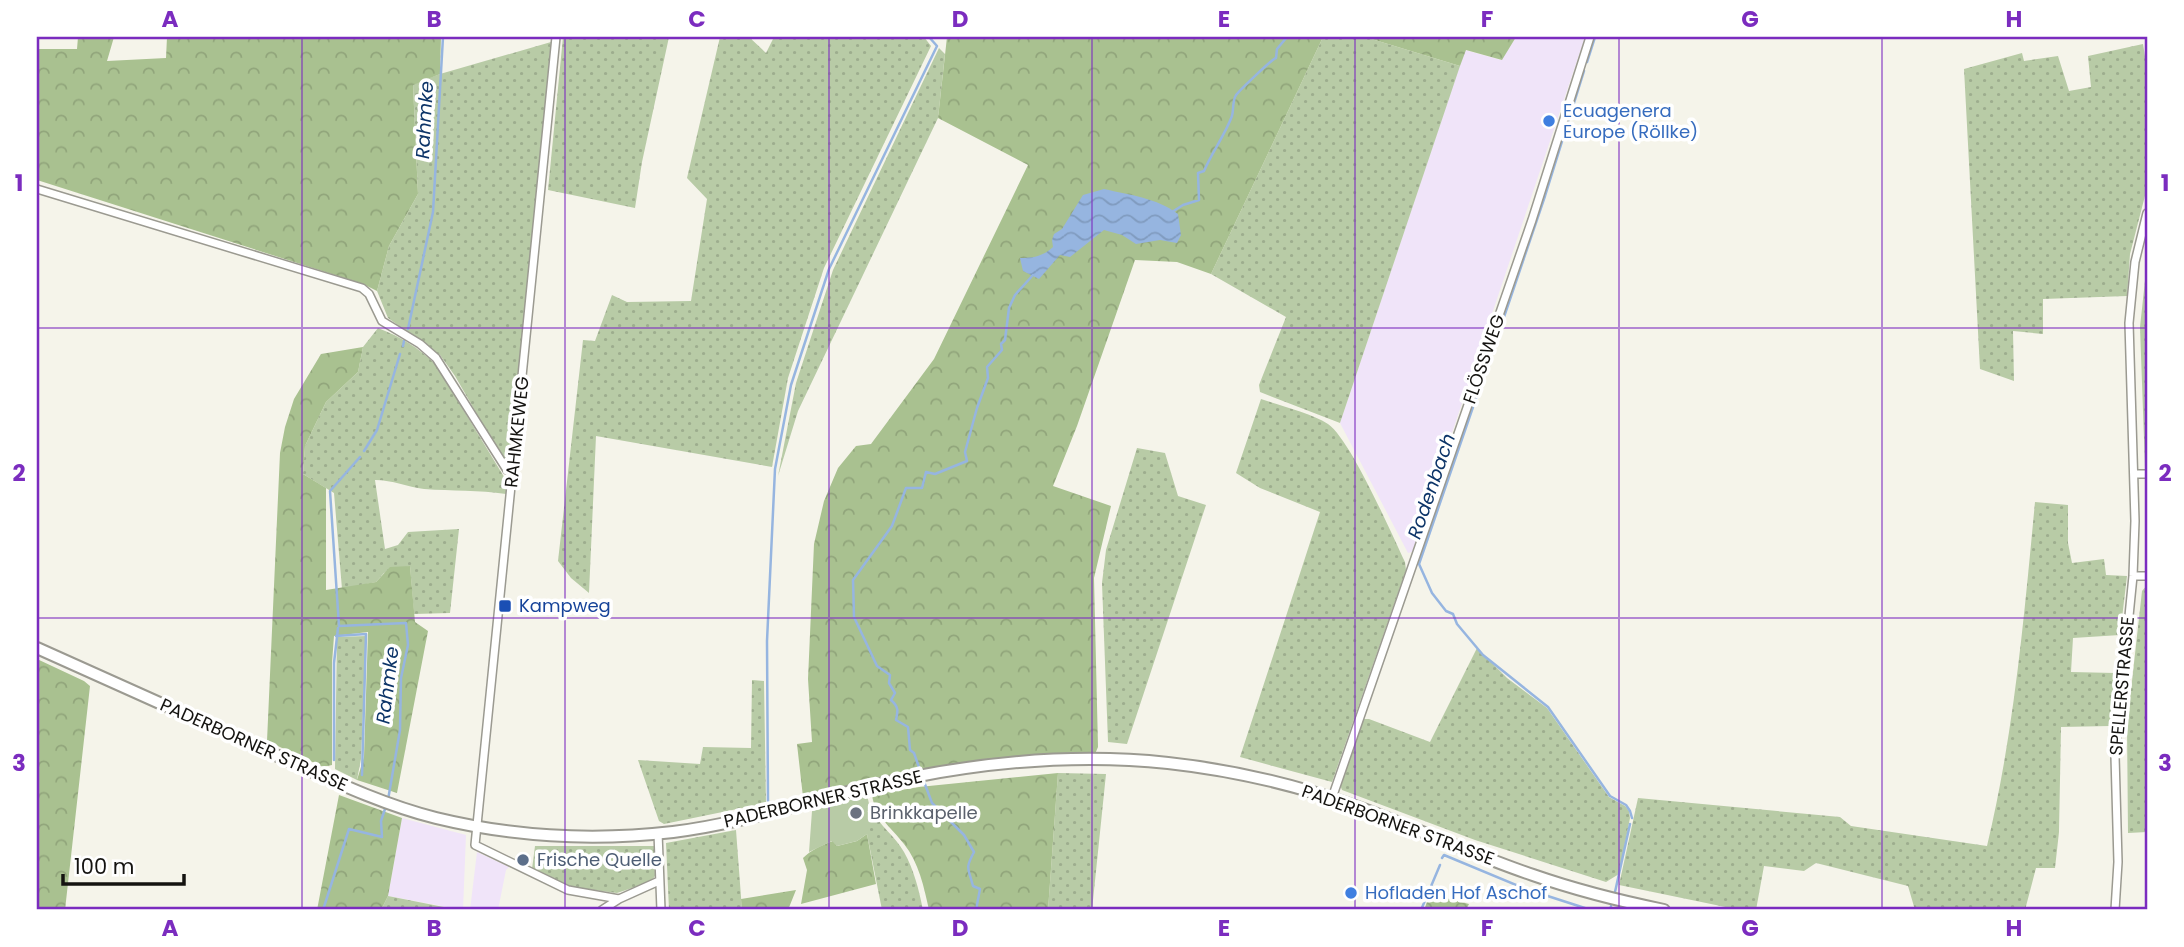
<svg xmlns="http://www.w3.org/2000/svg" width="2184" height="947" font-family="Poppins,sans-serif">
<defs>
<pattern id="grass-dots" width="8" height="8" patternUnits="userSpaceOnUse" patternTransform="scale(1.75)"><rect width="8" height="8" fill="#b8cba6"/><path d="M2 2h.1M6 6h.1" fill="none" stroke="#9dad8e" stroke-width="1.8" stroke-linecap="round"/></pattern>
<pattern id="forest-crowns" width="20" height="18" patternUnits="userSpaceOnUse" patternTransform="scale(1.75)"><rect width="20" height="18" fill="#a9c190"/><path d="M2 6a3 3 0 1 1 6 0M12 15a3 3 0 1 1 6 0" fill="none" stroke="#91a57b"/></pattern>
<pattern id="water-waves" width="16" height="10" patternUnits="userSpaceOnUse" patternTransform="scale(1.75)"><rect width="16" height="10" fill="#96b5e0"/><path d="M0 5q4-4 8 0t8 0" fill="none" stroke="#809bbf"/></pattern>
</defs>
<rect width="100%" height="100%" fill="#f5f4ea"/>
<!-- commercial -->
<path fill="#f0e4f9" d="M1516 37H1585L1412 552 1408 553 1340 423 1465 50 1501 60Z
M402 818 466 835 463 910 388 896Z
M477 852 509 867 506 870 498 910H470Z"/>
<!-- grass -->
<path fill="url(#grass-dots)" d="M563 37H669L642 162 635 208 548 190Z
M720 37H749L766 53 774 37H924L931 46 824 268 788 378 772 467 596 436 589 593 571 578 558 561 583 340 595 341 612 295 627 302 691 301 707 199 687 178Z
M1323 37H1365L1460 66 1340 423 1260 392 1259 385 1286 317 1211 274Z
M551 42 510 461H504L455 376 440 355 388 318 377 291 389 246 418 194 413 84 440 74Z
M2143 44 2147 69V188L2130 254 2127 296 2043 299V334L2013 331 2014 381 1980 369 1964 69 2022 53 2024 61 2058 56 2069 91 2091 87 2088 56Z
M939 48 945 54 938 118 798 411 778 476 796 383 833 270Z
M2147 262V523L2140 327Z
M378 328C401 337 418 347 436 365L506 480V494C479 490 452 491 424 489 407 487 393 480 375 480L385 549 398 545 408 532 459 529 450 613 414 614 410 566 384 573 376 582 342 589 334 493 303 474 305 446 326 402 358 372 363 347Z
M1261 399C1281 406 1311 413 1328 424 1351 440 1391 533 1405 562L1406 570 1332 782 1240 757 1320 512 1260 488 1236 473Z
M1137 448 1165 453 1178 496 1206 505 1127 744 1108 742 1102 583 1106 550Z
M2035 502 2068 505V543L2072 563 2104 559 2106 575 2127 576 2120 635 2073 638 2071 672 2115 673 2110 726 2061 727 2059 832 2055 868H2036L2025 910H1915L1908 886 1816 863 1804 871 1764 866 1756 910H1740L1619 885 1638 798 1840 817 1851 826 1987 846C2014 733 2024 618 2035 502Z
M2147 585V832L2128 833 2127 726 2142 591Z
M366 636 361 759 357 780 335 769 337 637Z
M1477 648 1507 678 1547 708 1609 797 1625 806 1629 811 1630 818 1619 874 1606 882 1475 840 1342 790 1340 785 1362 719H1369L1430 742Z
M752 680 764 681 766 803 664 824 659 821 638 760 700 764 703 747 751 748Z
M1058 773 1106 774 1092 910H1048Z
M870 808C879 825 895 836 904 852 914 870 919 890 923 910H882L867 834V812Z
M736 830 742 910H669L666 843Z
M535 846H654L655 876 650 882 617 893 570 887 532 869Z
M388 896 459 910H381Z"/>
<!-- forest -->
<path fill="url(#forest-crowns)" d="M78 37H114L107 61 166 58 167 37H441L440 74 413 85 418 194 389 246 377 291 363 284 37 180V49H77Z
M947 37H1323L1211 274 1177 262 1135 260 1077 426 1053 486 1111 506 1094 578 1098 747 1095 754 1036 755 940 769 803 797 797 744 812 742 808 679 814 544 824 501 838 468 856 446 871 444 934 359 1028 165 938 118Z
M1365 37H1516L1502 60 1466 50 1460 66Z
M363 347 358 372 326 402 305 446 303 474 326 488V590L376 582 390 567 410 566 415 622 428 631 397 793 357 780 364 757 368 632 334 636 332 663V765L323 767 267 741 280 453 285 427 294 399 321 354Z
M37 659 84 681 90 686 65 910H37Z
M1058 773 1048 910H929C924 887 919 863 904 844 891 827 875 817 872 795L919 787Z
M339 795 402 818 388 896 381 910H317Z
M867 834 876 884 801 904 807 870 803 858C811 850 822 845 833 841L837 846 857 841Z
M796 890 788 910H742L741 899Z
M1430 894 1469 904 1466 910H1424Z"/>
<!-- green -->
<path fill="#b8cba6" d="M867 795 870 808 867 812V834L857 841 837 846 832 841 809 852 812 811Z"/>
<!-- water -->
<path fill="url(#water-waves)" d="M1104 189C1130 195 1157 198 1178 214L1181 235 1177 243 1160 240 1136 244 1122 235 1104 230 1070 257 1060 255 1039 279 1023 271 1020 258C1034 258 1043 256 1053 247L1052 240 1054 234 1062 229 1083 195Z"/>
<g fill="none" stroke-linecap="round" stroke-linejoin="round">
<!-- stream -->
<path stroke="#96b5e0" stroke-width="2.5" d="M1587 62 1595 37
M1172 212 1183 205 1199 200 1198 173 1204 171C1212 152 1225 135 1232 116 1234 109 1232 102 1236 95 1239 91 1272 59 1276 58L1277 49 1287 37
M408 329 433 212 443 37
M403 346 404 341
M1487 367 1545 196 1584 71
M1483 378 1419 564 1432 593 1446 611 1453 614 1457 624 1483 655 1548 707 1610 796 1626 805 1630 811 1632 818
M364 451 377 430 400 354
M360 457 330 491 339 626 406 623 408 645 401 678 400 730 388 800
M336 636 366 634 362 775
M334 760V663L338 628
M921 773 914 753 910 750 908 727 896 720C898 711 899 707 891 700L895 693 889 683 890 675 877 666 854 617 853 580 892 526 906 488H922L926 472 935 474 967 461 965 452 977 408 988 378 987 367 1002 350 1001 344 1005 340 1009 308 1015 295 1033 275
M923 779 932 803 964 835 974 852C965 869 968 867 973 886L980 889 976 910
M768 802 767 641 775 469 791 385 829 269 937 46 929 37
M1442 858 1444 855 1526 889 1591 910
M1615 892 1630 824
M323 910 349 829 382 837 381 821 386 806
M1421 910 1440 865
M1610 910 1611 906"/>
<!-- minor casing -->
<g stroke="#9b9a91" stroke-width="10">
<path id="minor" d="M556 37 475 845 568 890 619 899
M37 189 362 288 369 294 382 321 420 344 436 358 507 470 513 472
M2134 474H2147
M2133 576H2147
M1332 798 1532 220 1590 37
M658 833 661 910
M602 910 619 899 659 881
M2115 910 2118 862 2115 756 2133 576 2135 521 2129 323 2135 262 2147 213"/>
</g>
<!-- secondary casing -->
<g stroke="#9b9a91" stroke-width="14">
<path id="secondary" d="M37 648C112 682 187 715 262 749 319 774 376 803 436 818 514 837 594 841 673 832 755 822 833 792 913 777 995 761 1085 754 1168 763 1232 770 1297 785 1358 807 1417 828 1473 855 1533 875 1576 890 1620 901 1664 910"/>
</g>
<!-- minor -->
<use href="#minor" stroke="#fff" stroke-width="7"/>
<!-- secondary -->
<use href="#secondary" stroke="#fff" stroke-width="10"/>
</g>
<!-- grid -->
<path fill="none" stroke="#7b2cbf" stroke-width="2" stroke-opacity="0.55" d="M302 37V910M565 37V910M829 37V910M1092 37V910M1355 37V910M1619 37V910M1882 37V910M37 328H2147M37 618H2147"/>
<!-- markers -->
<g fill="#3f7fe0" stroke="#fff" stroke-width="2.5">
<circle cx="1549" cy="121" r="7"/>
<circle cx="1351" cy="893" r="7"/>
</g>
<rect fill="#1a4fb4" stroke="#fff" stroke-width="2.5" x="498" y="599" width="14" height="14" rx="3.5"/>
<circle fill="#6b7280" stroke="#fff" stroke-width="2.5" cx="856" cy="813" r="7"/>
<circle fill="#5c6f8a" stroke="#fff" stroke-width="2.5" cx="523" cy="860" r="7"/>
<g text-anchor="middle" stroke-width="7" stroke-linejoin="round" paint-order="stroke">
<!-- shop labels -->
<g font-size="18" fill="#366cbe" stroke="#fff" text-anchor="start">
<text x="1563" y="117">Ecuagenera<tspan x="1563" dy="21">Europe (Röllke)</tspan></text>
<text x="1365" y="899">Hofladen Hof Aschof</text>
</g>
<!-- street labels -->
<g font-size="18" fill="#141310" stroke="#fff">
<text transform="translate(1484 359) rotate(-71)" y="6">FLÖSSWEG</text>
<text transform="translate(517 432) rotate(-84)" y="6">RAHMKEWEG</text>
<text transform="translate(2122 686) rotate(-85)" y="6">SPELLERSTRASSE</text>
<text transform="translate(254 745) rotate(24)" y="6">PADERBORNER STRASSE</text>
<text transform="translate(823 799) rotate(-13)" y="6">PADERBORNER STRASSE</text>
<text transform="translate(1398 825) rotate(20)" y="6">PADERBORNER STRASSE</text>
</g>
<!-- transit labels -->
<g font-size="18" fill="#164399" stroke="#fff" text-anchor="start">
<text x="519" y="612">Kampweg</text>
</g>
<!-- worship labels -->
<g font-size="18" fill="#5b616d" stroke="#fff" text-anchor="start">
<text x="870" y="819">Brinkkapelle</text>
</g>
<!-- service labels -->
<g font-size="18" fill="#4e5e75" stroke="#fff" text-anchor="start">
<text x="537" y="866">Frische Quelle</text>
</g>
<!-- water labels -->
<g font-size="19" font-style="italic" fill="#0c3468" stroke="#fff">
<text transform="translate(424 120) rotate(-87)" y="7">Rahmke</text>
<text transform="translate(1431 486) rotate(-71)" y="7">Rodenbach</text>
<text transform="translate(387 685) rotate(-83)" y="7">Rahmke</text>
</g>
</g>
<!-- border -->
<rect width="2184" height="947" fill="none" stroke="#ffffff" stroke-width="77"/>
<!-- scale -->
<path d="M63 874v10h121v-10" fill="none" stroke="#141310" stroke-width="3.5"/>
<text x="74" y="874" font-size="21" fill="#141310" stroke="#ffffff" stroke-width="5" paint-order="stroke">100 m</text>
<rect x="38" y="38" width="2108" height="870" fill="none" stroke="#7b2cbf" stroke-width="2.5"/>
<g font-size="23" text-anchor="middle" font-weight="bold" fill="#7b2cbf">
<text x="170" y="27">A</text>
<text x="434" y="27">B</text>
<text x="697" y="27">C</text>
<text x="960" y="27">D</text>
<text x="1224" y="27">E</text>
<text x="1487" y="27">F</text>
<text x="1750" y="27">G</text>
<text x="2014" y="27">H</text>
<text x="19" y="191">1</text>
<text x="2165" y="191">1</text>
<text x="19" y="481">2</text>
<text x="2165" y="481">2</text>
<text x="19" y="771">3</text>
<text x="2165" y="771">3</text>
<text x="170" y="936">A</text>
<text x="434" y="936">B</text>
<text x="697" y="936">C</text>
<text x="960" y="936">D</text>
<text x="1224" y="936">E</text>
<text x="1487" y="936">F</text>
<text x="1750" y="936">G</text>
<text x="2014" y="936">H</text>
</g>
</svg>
